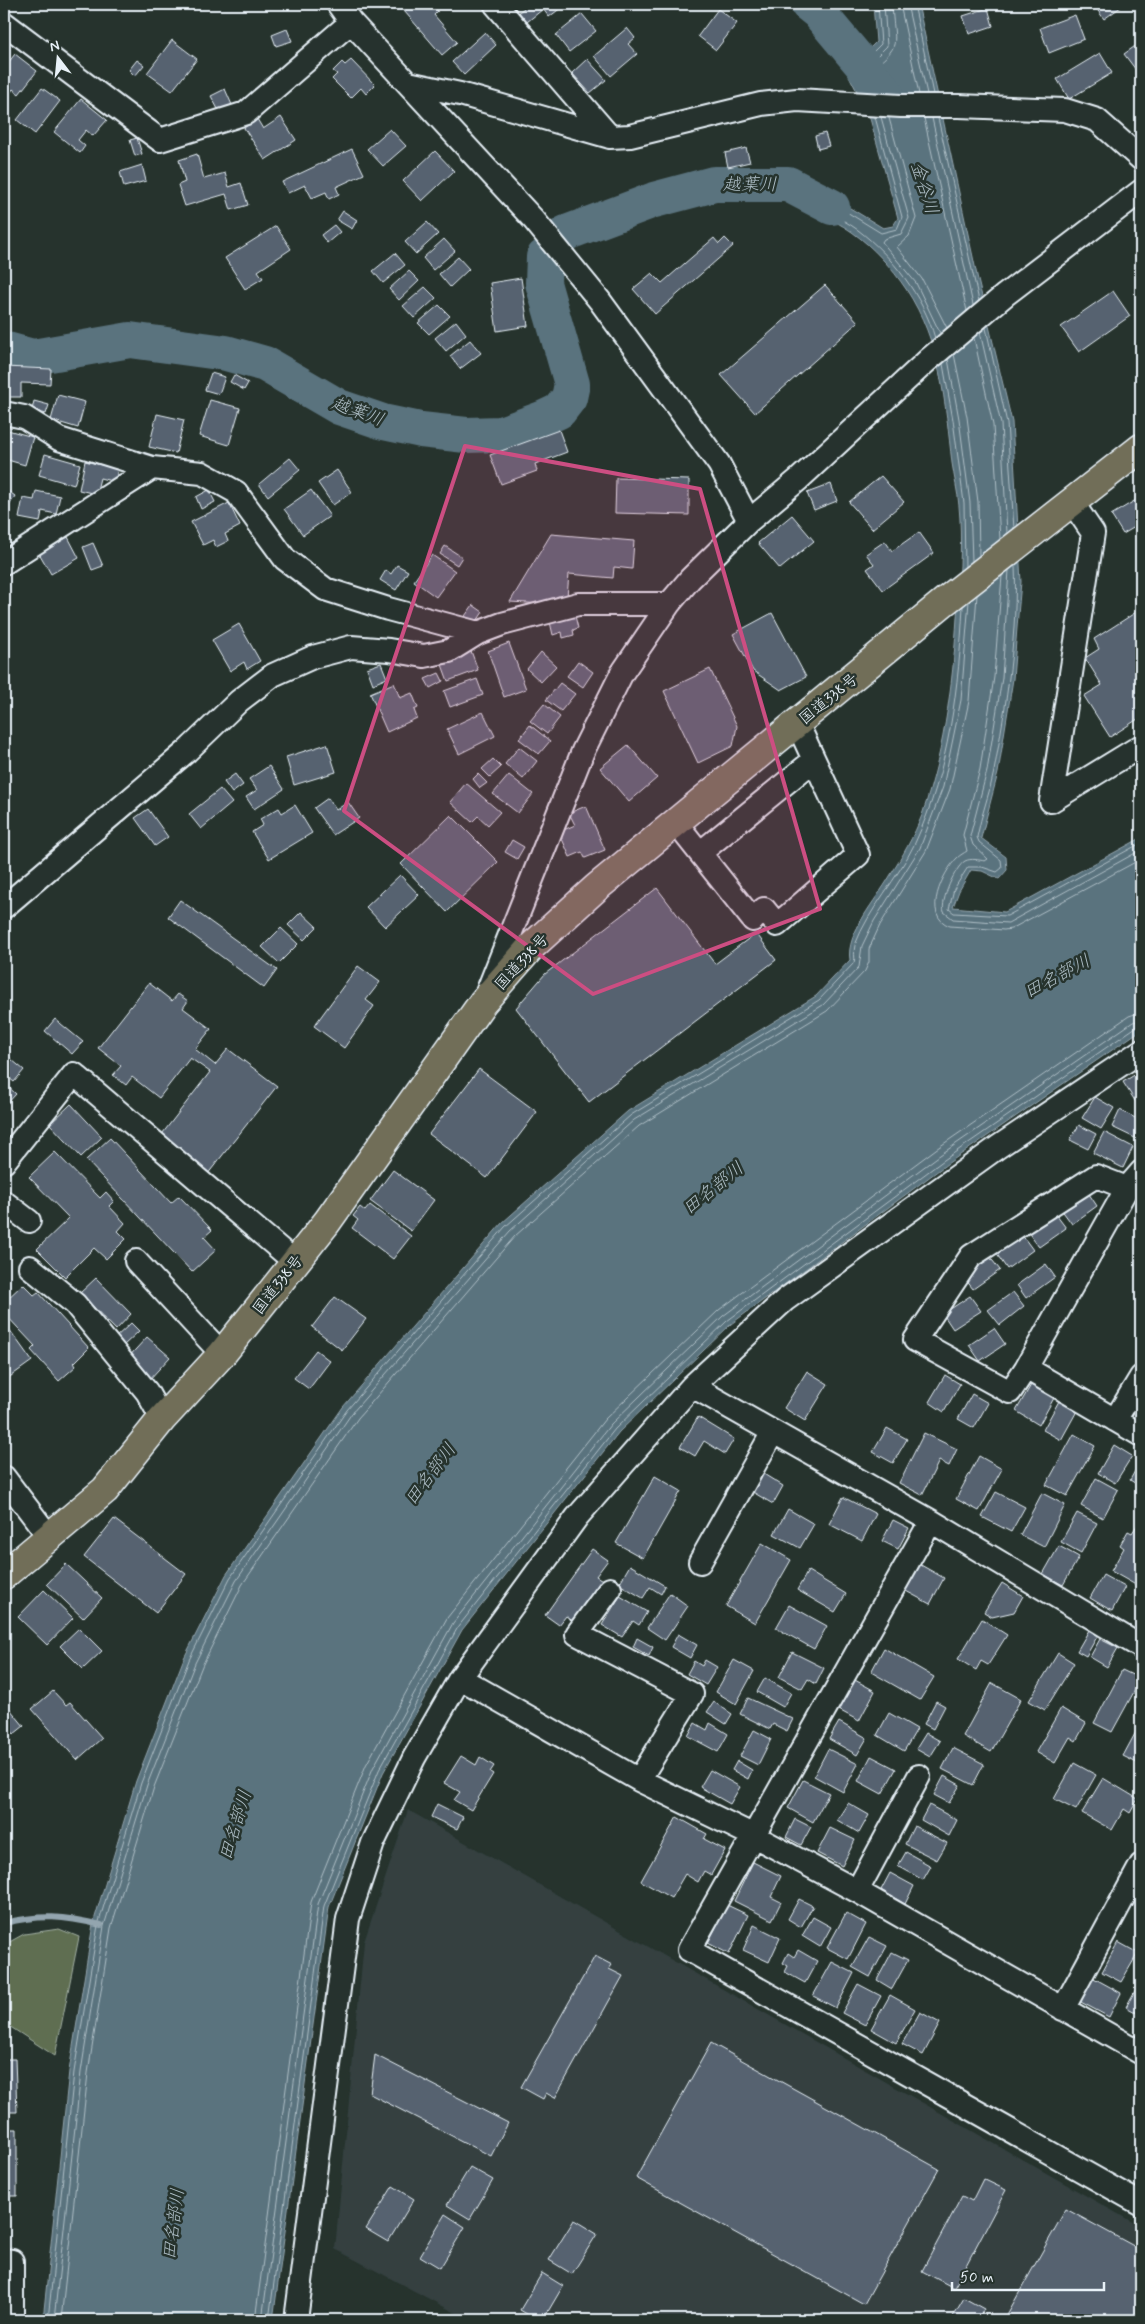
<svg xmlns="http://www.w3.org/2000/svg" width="1145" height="2324" font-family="Mynerve,'Klee One',sans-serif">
<rect width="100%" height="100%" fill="#26332d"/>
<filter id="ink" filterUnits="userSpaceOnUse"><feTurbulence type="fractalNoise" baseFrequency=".02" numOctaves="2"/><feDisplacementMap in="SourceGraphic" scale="10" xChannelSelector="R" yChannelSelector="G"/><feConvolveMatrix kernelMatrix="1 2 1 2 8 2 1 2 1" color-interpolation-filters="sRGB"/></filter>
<g filter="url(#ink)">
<!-- built -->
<path fill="#344141" d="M408 1810 1141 2227V2320H469L335 2249 364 1942Z"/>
<!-- green -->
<path fill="#5e6e51" stroke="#a3b0a4" d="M59 1929 79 1937 55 2056 9 2026 4 2013V1945L24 1934Z"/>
<!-- water -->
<path fill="#5a737e" stroke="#93a5af" d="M873 4H918L978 280 1012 422 1021 582 1018 615 1013 679 998 773 981 838 1006 857 1007 870 999 879 982 871 971 870 959 891 953 907 1005 912 1141 838V1030L947 1164 731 1324 619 1432 462 1630 383 1773 329 1907 273 2320H43L69 2071 93 1924 136 1781 184 1658 226 1575 343 1407 502 1223 628 1111 816 996 850 960C845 934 877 899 890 876 902 857 914 836 922 815 946 746 954 674 958 601 960 570 962 538 959 506 958 492 954 477 952 463 945 402 941 342 906 289 892 268 873 247 852 232 831 217 800 208 788 184L812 185 883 228 893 226 898 218 869 115 842 62 866 52 876 42Z"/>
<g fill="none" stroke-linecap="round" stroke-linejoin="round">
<!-- shore -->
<path stroke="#afbfc7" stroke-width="1" d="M900 4 919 94
M907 4 927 94
M914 4 933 94
M862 91 849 65 869 56 881 44 878 4
M869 92 857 68 872 61 887 46 884 4
M878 92 868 72C904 44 894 47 892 4
M875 117 902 217 897 229 881 233 811 190 801 189 800 193C816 208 839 216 858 230 892 256 923 296 935 338
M881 117 909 218 901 234 884 239 882 242 916 283 940 333
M889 118 916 218 909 236 897 247 922 279 947 328
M924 118 967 311
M932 118 973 305
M938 118 979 301
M986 328 1007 423 1014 529
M980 332 1001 424 1007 533
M974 338 993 425 1000 539
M954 354 967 417 978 502 979 555
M948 359 959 419 970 503 972 561
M943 364 953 420 964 503 965 567
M1015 566C1018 630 1006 707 994 771 990 793 981 815 977 837L979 842 1001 860 1002 868 997 872 982 867H968L954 889 949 909 954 913 1007 916 1141 843
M1009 570 1002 678 987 771 970 836 973 845 988 859 985 861C979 860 971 858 965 861 955 867 940 901 944 912L953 919 1008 923 1141 850
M1002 576 994 677 980 769 963 835 967 851C964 853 960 855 957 858 943 872 921 916 950 926L1004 930 1011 929 1141 859
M48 2320 74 2072 98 1925 141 1783 189 1660 230 1578 347 1410 505 1227 631 1115 819 1000 854 963C856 957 853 952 855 945 869 908 898 879 915 843 949 770 959 686 963 606
M54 2320 81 2072 104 1926 147 1785 195 1663 236 1581 352 1413 510 1231 634 1120 823 1005 859 967 862 946 874 921 920 848 943 787 961 700 969 601
M61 2320 88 2073 111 1928 154 1787 202 1666 242 1585 358 1418 515 1236 639 1126 827 1011 865 971 869 962V949L880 925 926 851 950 789 969 701 977 595
M255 2320 311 1902 366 1765 447 1618 605 1419 719 1310 936 1149 1129 1016 1141 1012
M262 2320 318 1904 373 1768 453 1623 611 1424 723 1316 940 1155 1133 1022 1141 1020
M269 2320 324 1906 379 1770 458 1627 615 1429 727 1321 944 1160 1136 1027 1141 1026"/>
<!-- stream -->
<path stroke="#93a5af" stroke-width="6" d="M4 1923C42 1914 63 1916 101 1925"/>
<!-- river -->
<path stroke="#5a737e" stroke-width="36" d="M808 4 818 12 886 93
M566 233 654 200 714 184H788L832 207
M4 349 33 357 130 340 226 353 265 364 339 407 383 422 421 430 466 435 501 434 542 419 559 411 569 398 572 384 543 283 544 257"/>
</g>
<!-- building -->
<path fill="#566270" stroke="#e8f1f8" d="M398 4H432L438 11 434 15 457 42 442 55Z
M529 4H566L549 17 543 9 527 22 519 12Z
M1093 4H1125L1104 19Z
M988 8 993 26 969 34 963 16Z
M718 9 737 23 716 50 698 36Z
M582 14 596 31 569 52 556 35Z
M1075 15 1084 39 1049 53 1040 28Z
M627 28 635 38 628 44 637 54 611 76 594 56Z
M287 29 292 41 276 46 272 35Z
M485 32 496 45 464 75 452 62Z
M172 40 197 59 172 91 147 73Z
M1141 42V67L1136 70 1124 54Z
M1100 53 1112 73 1069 99 1057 79Z
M15 54 37 71 19 94 13 89 4 101V68Z
M587 59 606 80 590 93 572 73Z
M137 60 144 65 135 76 129 70Z
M351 60 375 85 366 94 361 88 351 98 332 79 337 74 333 71 342 62 345 65Z
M42 88 60 101 35 134 17 120Z
M225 89 232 105 219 111 211 96Z
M81 99 107 120 93 136 86 130 78 140 85 146 80 153 54 132Z
M281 117 296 140 265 160 244 128 257 119 263 129Z
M390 129 406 146 383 166 367 149Z
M825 133 829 146 818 149 815 136Z
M137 138 142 154 135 156 130 140Z
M746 148 750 162 728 167 725 153Z
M352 149 364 174 336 187 339 194 329 199 326 192 312 198 305 185 288 193 282 182Z
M435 151 454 171 422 201 403 181Z
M197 154 204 179 225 173 229 187 241 183 248 205 231 210 226 194 185 206 178 185 185 182 179 160Z
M142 165 146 181 124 187 120 172Z
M343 211 357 220 352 229 337 220Z
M427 222 438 234 416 254 405 242Z
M334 225 340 232 327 243 321 235Z
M276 226 291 249 258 271 263 278 245 289 225 258Z
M714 238 719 244 725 238 733 246 655 314 633 289 652 273 662 283Z
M444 239 455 251 433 270 423 258Z
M395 253 405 265 383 283 373 271Z
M458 257 469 269 450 287 439 274Z
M409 271 419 281 399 300 389 289Z
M521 278 528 326 497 331 490 283Z
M825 285 858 322 755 413 721 375Z
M425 287 436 298 414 318 403 306Z
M1113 291 1130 316 1079 352 1061 327Z
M439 305 450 316 429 334 418 323Z
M456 321 466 334 446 351 435 338Z
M470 340 481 353 460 369 450 356Z
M4 367 51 369 50 384 21 383V397H4Z
M211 373 225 377 219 394 205 390Z
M234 375 248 383 244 390 230 382Z
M58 395 85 402 78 428 51 420Z
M210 400 240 408 229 445 199 436Z
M34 401 49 405 46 414 32 410Z
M157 414 184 420 176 453 149 447Z
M4 429 33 437 25 465 4 459Z
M559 430 567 452 535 464 537 471 501 484 490 455Z
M45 454 80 464 74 485 39 475Z
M290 458 300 470 268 496 259 484Z
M85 461 118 469 115 482 100 478 96 494 79 490Z
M337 470 352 492 333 505 318 483Z
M881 476 904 502 872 529 849 502Z
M616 478 689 480V515L615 513Z
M831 484 837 501 814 510 807 493Z
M4 488 15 496 4 514Z
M209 490 215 502 201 509 196 497Z
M311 490 330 516 303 535 284 509Z
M36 491 60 496 56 514 42 511 40 522 19 518 23 498 34 500Z
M1141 497V537L1135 527 1123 534 1111 515Z
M229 503 240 526 225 534 228 541 216 547 213 540 203 545 191 522Z
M792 515 814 541 780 569 758 543Z
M919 532 934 553 883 590 867 569 874 564 866 554 885 541 892 551Z
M551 534 634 541 632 569 614 567 613 578 569 574 567 597 558 596 544 604 510 602Z
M68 537 79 558 51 574 39 553Z
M93 543 103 566 92 570 83 547Z
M445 546 462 557 457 565 440 554Z
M432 555 455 571 436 597 414 581Z
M397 565 408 571 396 590 380 580 386 570 391 574Z
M473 605 483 612 475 624 465 616Z
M1141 609V717L1110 737 1084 696 1102 685 1085 658 1099 649 1094 639Z
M772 613 806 677 781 690 753 671 733 634Z
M575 616 578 628 573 630 574 635 563 638 562 632 553 635 550 622Z
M239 624 260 661 247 669 244 662 230 671 212 640Z
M509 643 526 689 504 697 488 651Z
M471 651 478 670 448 681 441 662Z
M541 652 556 666 541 682 527 669Z
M578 661 593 672 583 687 567 676Z
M381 663 387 678 373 684 367 668Z
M710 669 737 726 733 746 698 763 664 691Z
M439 673 443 681 430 688 425 679Z
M477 679 483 695 450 707 444 691Z
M394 683 400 698 412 693 418 708 414 710 417 718 387 732 370 693Z
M560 683 575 694 561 711 546 700Z
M544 704 560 717 547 734 530 721Z
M483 712 495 736 459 754 447 729Z
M530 725 550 741 539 754 519 739Z
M327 744 336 772 294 785 286 757Z
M628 745 657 778 629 802 600 768Z
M519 747 537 761 523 779 505 764Z
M493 759 501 767 490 777 482 769Z
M269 766 284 789 254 809 246 797 257 790 249 779Z
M235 774 243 785 232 793 224 782Z
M478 774 487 783 480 788 473 779Z
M509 775 533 794 518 813 493 794Z
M466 783 500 812 488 825 478 816 472 822 450 802Z
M220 789 232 803 201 829 189 814Z
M328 798 336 810 348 802 359 818 333 835 314 808Z
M295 805 312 833 269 859 252 832 263 825 260 819 279 808 282 813Z
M586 806 605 850 585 858 582 852 570 857 559 832 575 825 569 813Z
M148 809 168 837 155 846 135 818Z
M451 815 498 862 447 912 401 864Z
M512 840 524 847 517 859 505 852Z
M400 875 419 895 385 927 366 907Z
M657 888 715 964 756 933 776 960 589 1102 516 1008 545 974Z
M180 900 277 970 264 988 168 917Z
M301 912 317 927 304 940 288 925Z
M281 928 298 944 279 963 262 947Z
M358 966 380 982 366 1000 374 1006 344 1048 314 1026Z
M149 983 172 1001 178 994 188 1001 183 1008 211 1029 195 1049 215 1065 228 1049 277 1086 207 1175 159 1138 210 1072 190 1058 159 1098 132 1077 126 1085 113 1075 121 1066 98 1048Z
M55 1019 83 1042 72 1054 45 1031Z
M6 1055 24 1070 14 1082 4 1074V1058Z
M479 1069 537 1112 487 1178 429 1134Z
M1141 1071V1105L1139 1107 1123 1082Z
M4 1083 16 1094 4 1107Z
M1095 1097 1114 1108 1101 1129 1082 1118Z
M71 1104 102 1137 81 1157 50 1124Z
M1120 1110 1141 1121 1135 1138 1112 1127Z
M1079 1125 1096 1134 1088 1149 1070 1140Z
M1104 1132 1133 1147 1123 1168 1093 1153Z
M110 1138 171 1203 179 1196 212 1230 204 1237 216 1250 192 1272 86 1160Z
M55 1152 100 1198 106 1192 114 1201 109 1206 125 1223 118 1231 126 1239 106 1259 94 1248 65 1277 37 1249 69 1218 29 1177Z
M393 1170 434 1200 411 1231 370 1201Z
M1087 1191 1097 1206 1072 1224 1061 1209Z
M370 1205 411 1236 393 1259 352 1228 358 1220 353 1216 360 1207 365 1211Z
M1054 1212 1066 1228 1039 1247 1027 1231Z
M1022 1235 1033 1250 1007 1269 996 1253Z
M989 1256 1000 1270 973 1289 962 1275Z
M1046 1264 1055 1277 1026 1298 1017 1285Z
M96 1278 131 1314 116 1330 80 1293Z
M23 1284 34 1295 38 1292 89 1348 74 1363 76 1366 59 1381 31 1350 35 1346 4 1313V1302Z
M1013 1292 1024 1306 1000 1325 988 1310Z
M970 1296 981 1311 953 1329 943 1314Z
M335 1297 366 1319 342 1350 312 1327Z
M4 1322 32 1361 4 1381Z
M131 1323 139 1331 122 1347 114 1339Z
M994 1328 1005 1344 980 1361 969 1345Z
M147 1337 170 1357 148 1381 125 1361Z
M316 1350 330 1361 309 1389 294 1378Z
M807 1371 828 1384 805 1421 784 1408Z
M945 1375 960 1384 944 1412 929 1402Z
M1031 1385 1054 1398 1039 1425 1016 1411Z
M972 1394 988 1403 974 1428 958 1419Z
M1059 1401 1077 1411 1061 1440 1043 1430Z
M698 1417 734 1439 725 1454 704 1441 695 1456 680 1447Z
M887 1428 907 1439 893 1463 873 1452Z
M924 1433 957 1449 949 1466 939 1461 922 1495 899 1483Z
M1074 1434 1095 1446 1067 1496 1046 1485Z
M1114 1445 1132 1456 1115 1483 1098 1473Z
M979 1456 1002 1469 979 1511 956 1499Z
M1141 1460V1487L1130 1480Z
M762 1473 783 1486 773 1504 751 1491Z
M655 1476 681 1491 643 1558 616 1543Z
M1096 1478 1118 1490 1103 1518 1081 1506Z
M996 1492 1025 1507 1011 1532 982 1517Z
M1042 1493 1065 1505 1044 1547 1020 1535Z
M843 1497 876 1514 862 1541 829 1524Z
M788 1509 814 1524 800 1548 774 1534Z
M1077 1513 1097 1523 1081 1553 1061 1542Z
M114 1519 186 1574 156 1613 84 1557Z
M893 1520 909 1528 898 1549 882 1541Z
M1138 1524 1141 1526V1588L1111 1571 1124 1548 1120 1545 1128 1531 1132 1533Z
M762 1543 791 1560 755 1623 726 1606Z
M1059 1546 1079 1557 1063 1585 1043 1574Z
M592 1549 608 1560 596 1576 604 1581 575 1623 566 1616 559 1625 545 1615Z
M66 1564 102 1598 83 1618 47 1584Z
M919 1564 944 1578 930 1604 904 1590Z
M630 1565 665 1586 661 1594 650 1587 643 1598 619 1584Z
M808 1571 846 1594 835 1612 797 1590Z
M1103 1575 1125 1587 1112 1611 1090 1598Z
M1002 1583 1023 1596 1014 1612 992 1617 984 1612Z
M44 1590 73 1618 47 1645 18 1617Z
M670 1593 688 1606 665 1640 647 1628Z
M620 1596 647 1612 639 1625 633 1621 622 1637 602 1625Z
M789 1605 827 1626 814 1649 776 1628Z
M982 1619 1007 1635 988 1665 981 1661 976 1670 958 1659Z
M79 1628 102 1651 83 1669 60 1646Z
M1089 1630 1098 1635 1086 1656 1077 1651Z
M678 1634 697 1645 690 1658 671 1647Z
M637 1638 653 1647 649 1656 633 1647Z
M1100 1639 1118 1648 1107 1667 1090 1657Z
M884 1648 934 1677 920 1700 871 1672Z
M792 1652 824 1668 816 1684 808 1679 802 1689 779 1677Z
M1058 1653 1074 1663 1045 1710 1029 1701Z
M705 1660 717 1667 706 1685 687 1674 694 1661 702 1666Z
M734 1660 754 1671 736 1704 716 1692Z
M1122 1670 1141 1679 1112 1732 1094 1723Z
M765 1678 791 1693 783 1707 757 1692Z
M853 1679 875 1691 859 1721 837 1709Z
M992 1683 1021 1699 991 1752 963 1736Z
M53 1691 66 1705 70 1702 102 1738 77 1760 32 1709Z
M748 1698 793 1719 787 1731 773 1724 770 1729 740 1714Z
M936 1701 945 1706 933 1729 924 1724Z
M714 1702 732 1714 726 1724 707 1712Z
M1061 1708 1086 1723 1076 1741 1070 1737 1055 1763 1036 1752Z
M10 1709 24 1726 14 1734 4 1722V1715Z
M889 1713 917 1729 904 1751 877 1735Z
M839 1722 867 1738 857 1755 829 1739Z
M695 1723 707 1730 710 1723 728 1734 718 1752 688 1736Z
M754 1730 771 1739 758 1765 740 1756Z
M1137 1730 1141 1732V1765L1123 1756Z
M4 1733 11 1740 4 1747Z
M926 1733 940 1741 930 1757 916 1749Z
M953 1748 984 1764 973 1785 942 1769Z
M828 1749 858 1764 843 1792 814 1776Z
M461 1756 476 1765 480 1757 494 1766 490 1772 493 1774 471 1810 454 1800 460 1792 444 1783Z
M871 1756 896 1769 882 1794 858 1781Z
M737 1761 752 1770 748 1779 732 1770Z
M1074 1763 1096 1775 1076 1810 1054 1799Z
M710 1770 740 1787 730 1804 700 1787Z
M944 1776 960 1785 949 1803 934 1795Z
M1103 1778 1138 1799 1130 1813 1124 1809 1112 1830 1082 1813Z
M803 1780 829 1793 813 1822 788 1808Z
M848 1803 869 1815 859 1833 837 1820Z
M437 1804 463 1817 457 1829 431 1817Z
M929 1805 957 1820 949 1836 921 1820Z
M677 1817 707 1834 704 1839 725 1850 711 1875 704 1871 698 1882 685 1874 671 1898 641 1881Z
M795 1819 811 1827 801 1845 786 1837Z
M914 1826 947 1843 937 1860 905 1844Z
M830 1828 855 1840 842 1866 817 1853Z
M906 1852 931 1866 923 1880 898 1866Z
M753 1862 781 1876 771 1897 781 1902 772 1920 734 1901Z
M890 1873 914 1886 905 1904 881 1890Z
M799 1899 813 1906 801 1927 788 1919Z
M727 1905 748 1915 729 1954 708 1943Z
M846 1913 866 1924 848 1959 827 1948Z
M813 1917 831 1927 820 1947 802 1936Z
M754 1925 780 1938 769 1962 743 1950Z
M869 1937 887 1946 870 1977 852 1967Z
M1118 1942 1138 1953 1121 1982 1102 1972Z
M798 1950 817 1961 805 1983 785 1972 788 1966 783 1963 788 1953 794 1957Z
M892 1952 908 1960 892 1989 877 1980Z
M595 1956 612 1965 609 1969 623 1976 555 2098 546 2093 543 2099 521 2087Z
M832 1962 854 1973 836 2008 813 1996Z
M1090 1976 1121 1993 1109 2017 1077 2000Z
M1141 1980V2015L1126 2007Z
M858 1984 881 1996 865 2025 842 2013Z
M890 1995 915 2009 896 2043 871 2029Z
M920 2012 940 2023 923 2055 902 2044Z
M711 2043 939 2169 864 2304 636 2178Z
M375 2055 508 2123 491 2156 370 2094Z
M4 2059H15L17 2112H4Z
M4 2129H17V2196H4Z
M470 2167 493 2180 470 2219 447 2205Z
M983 2179 1006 2190 954 2288 922 2271 962 2196 972 2201Z
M393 2186 414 2199 388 2242 366 2229Z
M1066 2209 1141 2250V2320H1004Z
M445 2214 465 2227 440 2268 420 2256Z
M574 2220 597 2234 572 2274 549 2260Z
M542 2273 563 2286 543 2320H537L520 2310Z
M964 2298 984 2309 978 2320H951Z"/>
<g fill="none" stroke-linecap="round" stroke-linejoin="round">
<!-- minor casing -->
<g stroke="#e8f1f8" stroke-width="26">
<path id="minor" d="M338 4 351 22 534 220 600 301 719 464 749 521
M495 4 610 137
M4 23 160 140 246 113 351 22
M408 83 460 94 610 137 630 136 761 104 797 100 901 106H959L1065 110 1097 120 1141 159
M4 413 24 417 59 439 152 468
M4 563 152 468 202 473 236 492 285 559 325 589 388 609 478 633
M1051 801 1093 533 1072 502
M1051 801 1141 746
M676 823 753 920 764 909 777 925 858 855 797 723
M700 853 814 760
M4 907 187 751 239 701 273 675 313 657 351 647 389 650 424 656 449 651 478 633 502 624 578 604H669
M488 990 583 751 622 673 669 604 690 579 749 521 799 479 928 360 1005 295 1141 191
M4 1162 74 1074 295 1262
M1141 1172 1127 1188 1026 1368 1141 1435
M4 1202 29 1221
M136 1261 222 1354
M30 1267 75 1304 147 1392 162 1419
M1026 1368 1010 1392 915 1340 971 1256 1096 1176 1127 1188
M692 1386 931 1521 1141 1647
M1115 1420 1141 1377
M4 1477 50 1538
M931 1521 689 1950 1141 2204
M700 1562 773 1432
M610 1589 577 1634 692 1694 639 1780
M460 1678 639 1780 754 1836 857 1891 1141 2053
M857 1891 919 1776
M1063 2009 1141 1865
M4 2260 12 2261V2320
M296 2320 348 1919 373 1843 414 1758 460 1678 577 1517 692 1386 785 1300 998 1147 1141 1051"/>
</g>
<!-- highway casing -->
<g stroke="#e8f1f8" stroke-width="31">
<path id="highway" d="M4 1575 105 1490 162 1419 222 1354 327 1222 483 1002 531 947 596 888 944 602 1141 448"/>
</g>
<!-- minor -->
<use href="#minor" stroke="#26332d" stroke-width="22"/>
<!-- highway -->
<use href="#highway" stroke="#716e59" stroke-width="28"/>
</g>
</g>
<!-- marked area -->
<path fill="#cc4e82" fill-opacity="0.2" stroke="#cc4e82" stroke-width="4" stroke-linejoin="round" d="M465 446 700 489 820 909 593 994 344 811Z"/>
<g text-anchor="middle" stroke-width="5" stroke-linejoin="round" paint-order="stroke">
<!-- street labels -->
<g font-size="16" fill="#e8f1f8" stroke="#26332d">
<text transform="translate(828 698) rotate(-39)" y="6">国道338号</text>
<text transform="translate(521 961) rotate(-47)" y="6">国道338号</text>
<text transform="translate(277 1284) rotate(-52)" y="6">国道338号</text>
</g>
<!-- water labels -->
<g font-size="18" font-style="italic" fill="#afbfc7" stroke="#26332d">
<text x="750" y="190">越葉川</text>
<text transform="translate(925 188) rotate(73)" y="6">金谷川</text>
<text transform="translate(358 411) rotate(20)" y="6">越葉川</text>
<text transform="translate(1057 976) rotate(-28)" y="6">田名部川</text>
<text transform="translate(713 1188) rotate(-39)" y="6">田名部川</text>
<text transform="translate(430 1474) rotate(-53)" y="6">田名部川</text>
<text transform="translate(235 1825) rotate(-73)" y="6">田名部川</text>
<text transform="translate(173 2224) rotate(-83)" y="6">田名部川</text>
</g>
</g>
<!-- margin -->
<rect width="1145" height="2324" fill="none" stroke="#26332d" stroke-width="20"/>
<rect x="10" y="10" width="1125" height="2304" fill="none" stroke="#e8f1f8" stroke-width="2" filter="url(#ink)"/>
<!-- north arrow -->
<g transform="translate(58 58) rotate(344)" stroke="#26332d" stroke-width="4" paint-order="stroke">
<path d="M0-4L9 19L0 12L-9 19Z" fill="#e8f1f8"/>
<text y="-8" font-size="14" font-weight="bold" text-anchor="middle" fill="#e8f1f8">N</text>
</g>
<!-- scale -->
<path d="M952 2282v8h152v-8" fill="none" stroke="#e8f1f8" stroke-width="2.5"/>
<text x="960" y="2282" font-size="15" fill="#e8f1f8" stroke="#26332d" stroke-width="4" paint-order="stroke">50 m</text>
</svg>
